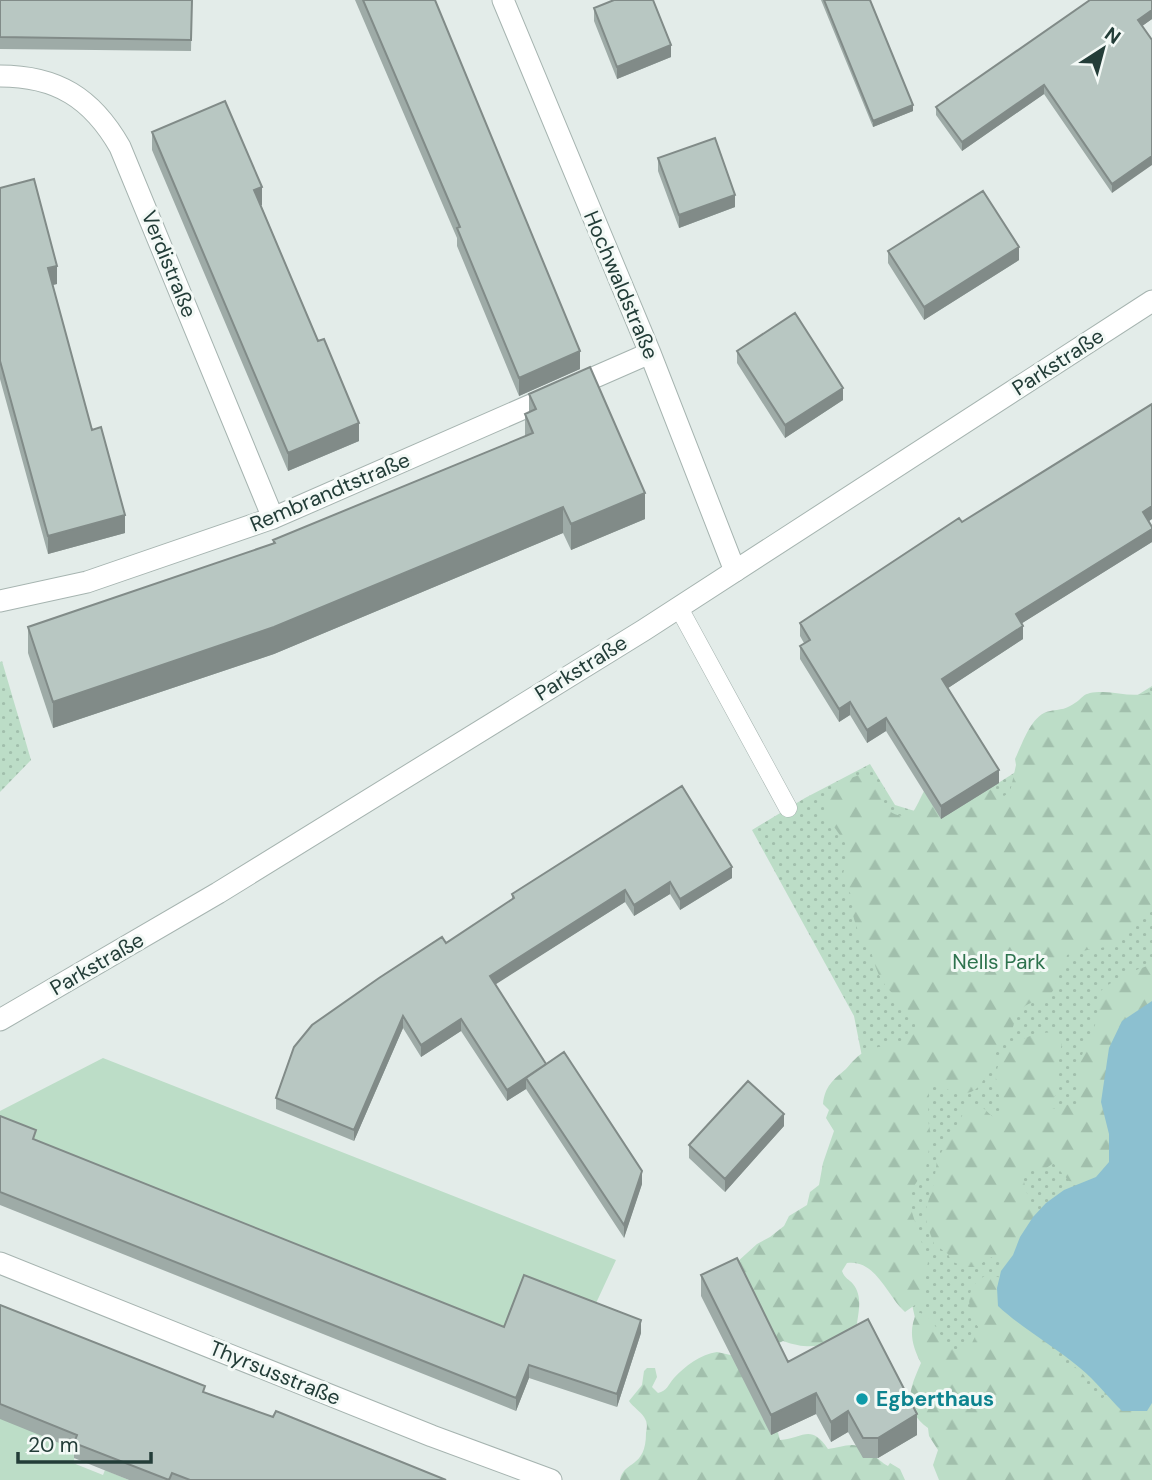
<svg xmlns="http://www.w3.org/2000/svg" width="1152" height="1480" font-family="'DM Sans',sans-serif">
<defs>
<pattern id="grass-dots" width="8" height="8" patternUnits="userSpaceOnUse" patternTransform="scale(1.75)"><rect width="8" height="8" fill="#bcddc7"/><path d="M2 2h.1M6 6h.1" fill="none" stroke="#a1bfac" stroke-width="1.8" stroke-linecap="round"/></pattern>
<pattern id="forest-firs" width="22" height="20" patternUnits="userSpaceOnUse" patternTransform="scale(1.75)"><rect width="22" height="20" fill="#bcddc7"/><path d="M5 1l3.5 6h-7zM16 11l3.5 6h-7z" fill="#a1bfac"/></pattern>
</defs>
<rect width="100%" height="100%" fill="#e3ece9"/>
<!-- grass -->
<path fill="url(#grass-dots)" d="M2 661 31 760 0 792V662Z
M1152 686V1480L940 1426 904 1270 854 1016 752 830 805 798 870 764 895 805 941 819Z"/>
<!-- forest -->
<path fill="url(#forest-firs)" d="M1152 691V909C1144 913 1134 917 1130 926 1127 932 1128 936 1121 940 1104 951 1085 948 1067 955L1065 964C1053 972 1060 982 1052 992 1044 1003 1029 999 1020 1011 1014 1019 1014 1028 1009 1036 1005 1042 999 1046 996 1053 981 1090 974 1105 934 1083L929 1086 928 1120 931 1136 926 1168 910 1192 909 1203 928 1262 923 1287 925 1298 905 1312C887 1296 876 1259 847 1263L842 1271C845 1279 849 1279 853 1284 865 1299 856 1318 856 1335 827 1344 813 1352 783 1341L765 1350 736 1263 757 1244 770 1237 784 1226 789 1216 807 1205 810 1192 819 1185 823 1163 834 1131 826 1118 829 1110 823 1104C825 1086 833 1080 846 1069 852 1062 858 1055 866 1051 881 1043 907 1049 914 1030 918 1020 912 1013 905 1007L899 1008 894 1002V995C881 983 874 967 871 950L863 944C861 939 853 918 853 914 853 911 854 907 854 904 853 894 845 888 843 879 841 867 854 861 848 849 843 835 822 817 824 802 826 785 848 780 861 774L875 778C885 799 882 818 910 816 918 806 920 797 927 786L983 784 995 793 1004 796 1010 792 1016 765 1015 759C1022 745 1029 721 1044 713 1052 709 1062 711 1070 706 1086 698 1079 692 1103 692 1120 692 1136 699 1152 691Z
M1152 965V1131L1149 1147 1087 1183 1069 1181 1053 1163C1045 1170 1039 1173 1028 1169L1023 1178 1031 1209 1037 1216 1013 1262 992 1257 975 1267H965L951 1261 948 1254 934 1244 927 1225 925 1212 934 1183 937 1160 968 1105H980L994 1118C998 1116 1001 1115 1002 1110 1003 1102 996 1092 996 1083 993 1052 1027 1029 1056 1033L1062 1043 1056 1072 1057 1087 1052 1108 1061 1110 1063 1105 1076 1104 1079 1101 1077 1096C1080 1084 1077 1075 1080 1063 1086 1035 1103 1024 1099 993 1108 982 1137 968 1152 965Z
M989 1274 1004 1279 1051 1339 1050 1354C1058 1362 1073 1364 1081 1372 1091 1381 1082 1392 1101 1399L1104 1397 1106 1385 1152 1325V1480H939L933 1465 938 1450 929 1436 928 1428C901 1408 910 1388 921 1363 912 1346 908 1330 917 1312 940 1317 937 1345 959 1351L972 1343 979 1328C965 1309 964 1284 989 1274Z
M717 1352 735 1356 777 1429 780 1440C803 1438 811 1423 828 1449 836 1448 844 1445 852 1445 866 1445 877 1460 888 1466L890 1463 900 1469 905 1480H620C624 1460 646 1469 646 1433 647 1427 648 1423 644 1417 640 1411 633 1407 629 1401L642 1385 644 1371 647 1368H655L657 1377 652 1387 658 1393C667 1391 668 1385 674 1378 685 1366 701 1354 717 1352Z"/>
<!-- garden -->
<path fill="#bcddc7" d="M103 1058 616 1260 591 1314 504 1340 0 1129V1111Z
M0 1392 77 1450 73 1463 103 1475 105 1470 129 1480H0Z"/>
<!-- water -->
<path fill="#8cc0d0" d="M1152 1001V1403L1147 1411H1122C1108 1397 1096 1381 1080 1368 1054 1346 1024 1330 998 1306L997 1288 1001 1271 1013 1255 1020 1237 1033 1217 1046 1203 1064 1190 1096 1177 1109 1162V1134L1101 1102 1109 1048 1122 1021Z"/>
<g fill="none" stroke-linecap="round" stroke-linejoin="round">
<!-- service casing -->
<g stroke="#a6b4b0" stroke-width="19">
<path id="service" d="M679 608 788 808"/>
</g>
<!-- minor casing -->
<g stroke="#a6b4b0" stroke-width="23">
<path id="minor" d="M503 0 650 353 735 571
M0 76C57 76 92 98 120 147L273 518
M0 601 87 582 273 518 650 353
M0 1263 432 1436 551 1480"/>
</g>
<!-- tertiary casing -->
<g stroke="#a6b4b0" stroke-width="23">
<path id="tertiary" d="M0 1020 218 893 644 630 1152 301"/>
</g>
<!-- service -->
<use href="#service" stroke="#fff" stroke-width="18"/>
<!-- minor -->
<use href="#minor" stroke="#fff" stroke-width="21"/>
<!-- tertiary -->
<use href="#tertiary" stroke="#fff" stroke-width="21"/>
</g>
<!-- wall -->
<path fill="#9eaba7" d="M0 0H192L191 51 0 49Z
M355 0H435L580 369 519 396 457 246V238Z
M821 0H870L913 111 873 127Z
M1152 0V19L1142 26 1112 193 1044 94 962 151 936 115V107Z
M594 8 671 57 617 79 594 21Z
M152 132 262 205H261L359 441 288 471 152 150Z
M658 158 735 207 679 228 658 171Z
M0 188 57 284 52 285 92 430 125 533 48 554 0 379Z
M888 251 1019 260 924 320 888 263Z
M737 351 843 400 785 438 737 363Z
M529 394 645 519 571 550 563 533 274 654 53 728 28 653V627L273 544V540L525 436V414L529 412Z
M1152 519 1149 521 1152 527V542L1022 623 1023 639 948 688 999 783 941 819 886 731 867 743 850 715 839 722 800 659V646L804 643 800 636V623L962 522Z
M732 878 680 910 670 894 634 916 625 902 495 984 546 1064 642 1184 624 1238 526 1089 507 1101 461 1031 421 1057 403 1028 354 1141 276 1109V1098L446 943 512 900V894Z
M0 1116 36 1140 504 1327 641 1333 617 1407 529 1378 516 1411 0 1205Z
M784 1126 725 1192 689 1158V1145Z
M701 1275 788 1362 917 1435 878 1458H863L848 1432 831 1442 816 1414 771 1435 701 1296Z
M0 1305 205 1393 446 1480H129L74 1458V1449L0 1419Z"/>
<!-- shaded-wall -->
<path fill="#818b88" d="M1152 10V19L1138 29V20Z
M671 45V57L617 79V67Z
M1044 85V94L962 151V142Z
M913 105V111L873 127V121Z
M1152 156V165L1112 193V184Z
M262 187V205L254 208V190Z
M735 195V207L679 228V215Z
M1019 247V260L924 320V307Z
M57 266V284L48 286V268Z
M580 351V369L519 396V378Z
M843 388V400L785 438V425Z
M359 423V441L288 471V453Z
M645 493V519L571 550V524Z
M1152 506V519L1143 525V512Z
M563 507V533L274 654 53 728V702Z
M125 515V533L48 554V536Z
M1152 529V542L1016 627V614Z
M1023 626V639L942 692V679Z
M850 702V715L839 722V709Z
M886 718V731L867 743V730Z
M999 770V783L941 819V806Z
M732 867V878L680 910V899Z
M670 882V894L634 916V905Z
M625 890V902L490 988V976Z
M403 1016V1028L354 1141V1130Z
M461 1019V1031L421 1057V1045Z
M547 1064 526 1078V1089L507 1101V1090Z
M784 1114V1126L725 1192V1179Z
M642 1171V1184L624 1238V1225Z
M641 1320V1333L617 1407V1394Z
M529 1365V1378L516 1411V1398Z
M816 1393V1414L771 1435V1415Z
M848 1411V1432L831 1442V1422Z
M917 1414V1435L878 1458V1438Z"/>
<!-- building -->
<path fill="#b8c7c2" stroke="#818b88" stroke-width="2" d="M0 0H192L191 40 0 37Z
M363 0H435L580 351 519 378 457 228 460 227Z
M614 0H653L671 45 617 67 594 8Z
M824 0H870L913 105 873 121Z
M1090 0H1152V10L1138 20 1152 40V156L1112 184 1044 85 962 142 936 107Z
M225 101 262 187 254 190 318 341 324 339 359 423 288 453 152 132Z
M715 138 735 195 679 215 658 158Z
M34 179 57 266 48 268 92 430 101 427 125 515 48 536 0 361V188Z
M983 191 1019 247 924 307 888 251Z
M795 313 843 388 785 425 737 351Z
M590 367 645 493 571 524 563 507 274 627 53 702 28 627 275 543 273 540 533 433 525 414 536 409 529 394Z
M1152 404V506L1143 512 1152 527V529L1016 614 1023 626 942 679 999 770 941 806 886 718 867 730 850 702 839 709 800 646 810 640 800 623 959 518 962 522Z
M682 786 732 867 680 899 670 882 634 905 625 890 490 976 546 1064 507 1090 461 1019 421 1045 403 1016 354 1130 276 1098 294 1047 312 1025 379 978 442 937 446 943 514 898 512 894Z
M564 1052 642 1171 624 1225 526 1078Z
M748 1081 784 1114 725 1179 689 1145Z
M0 1116 36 1130 33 1139 504 1327 524 1275 641 1320 617 1394 529 1365 516 1398 0 1192Z
M737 1258 788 1362 868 1319 917 1414 878 1438H863L848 1411 831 1422 816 1393 771 1415 701 1275Z
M0 1305 205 1386 203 1392 273 1417 276 1411 446 1480H190L172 1473 169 1480 74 1443 77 1435 0 1404Z"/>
<!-- markers -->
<circle fill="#0f9aa8" stroke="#f3f9f6" stroke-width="2.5" cx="862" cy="1399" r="7"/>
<g text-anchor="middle" stroke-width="6" stroke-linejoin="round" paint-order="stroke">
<!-- street labels -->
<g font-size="21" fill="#233d38" stroke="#f3f9f6">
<text transform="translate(169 264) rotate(68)" y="7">Verdistraße</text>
<text transform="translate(621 285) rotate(67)" y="7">Hochwaldstraße</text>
<text transform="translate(1058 362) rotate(-33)" y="7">Parkstraße</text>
<text transform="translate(330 492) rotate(-23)" y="7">Rembrandtstraße</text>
<text transform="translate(581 668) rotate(-32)" y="7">Parkstraße</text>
<text transform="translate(97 964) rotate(-30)" y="7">Parkstraße</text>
<text transform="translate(275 1373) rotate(22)" y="7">Thyrsusstraße</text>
</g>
<!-- park labels -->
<g font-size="21" fill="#2e734e" stroke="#f3f9f6">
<text x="999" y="969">Nells Park</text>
</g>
<!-- culture labels -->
<g font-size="21" font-weight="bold" fill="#0d838f" stroke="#f3f9f6" text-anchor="start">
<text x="876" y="1406">Egberthaus</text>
</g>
</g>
<!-- north arrow -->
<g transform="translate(1103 49) rotate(36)" stroke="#f3f9f6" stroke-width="5" paint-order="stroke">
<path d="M0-5L12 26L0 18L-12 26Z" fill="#233d38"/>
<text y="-10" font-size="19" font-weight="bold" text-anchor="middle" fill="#233d38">N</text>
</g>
<!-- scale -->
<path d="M18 1452v10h133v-10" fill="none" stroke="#233d38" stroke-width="3.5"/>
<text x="28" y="1452" font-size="21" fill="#233d38" stroke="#f3f9f6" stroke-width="5" paint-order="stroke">20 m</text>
</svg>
